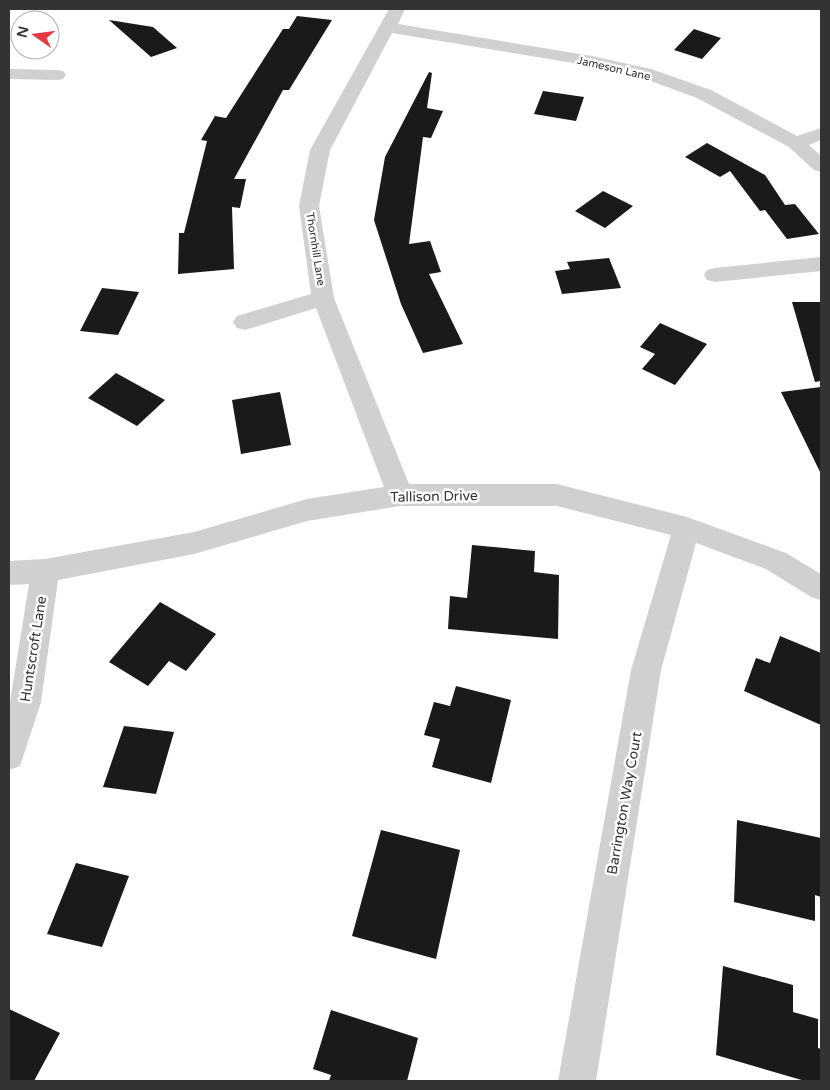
<svg xmlns="http://www.w3.org/2000/svg" width="830" height="1090" font-family="'Varela Round',sans-serif">
<rect width="100%" height="100%" fill="#fff"/>
<!-- building -->
<path fill="#1a1a1a" d="M297 16 332 20 289 90H283L234 179H246L240 208 232 207 234 269 178 274 179 233H184L207 141 201 140 215 116 226 118 283 29H289Z
M109 20 153 27 177 48 151 57Z
M694 29 721 38 702 59 674 50Z
M429 72 432 73 427 108 443 111 431 138 423 137 409 244 430 241 441 272 429 274 463 344 423 353 401 304 374 220 385 157Z
M543 91 584 97 576 121 534 114Z
M707 143 765 175 785 205 795 204 819 234 787 239 765 210 760 211 730 171 720 177 685 157Z
M603 191 633 206 605 228 575 211Z
M609 258 621 288 562 294 555 271 570 269 567 262Z
M102 288 139 292 118 335 80 331Z
M792 302H821V381L815 382Z
M660 323 707 344 675 385 642 369 655 354 640 347Z
M116 373 165 400 137 426 88 398Z
M821 387V474L781 392Z
M280 392 291 445 241 454 232 400Z
M472 545 535 551 534 572 559 575 558 639 448 629 450 596 467 598Z
M160 602 216 634 186 671 169 661 148 686 109 662Z
M780 636 821 653V725L744 691 756 658 770 663Z
M456 686 511 700 491 783 432 767 440 739 424 735 434 702 450 706Z
M124 726 174 732 156 794 103 787Z
M737 820 821 838V897L815 895V921L734 902Z
M381 830 460 850 436 959 352 936Z
M76 863 129 876 102 947 47 934Z
M723 966 793 985V1012L818 1019V1048L821 1049V1081H805L716 1055Z
M9 1009 60 1033 34 1081H9Z
M331 1010 418 1038 407 1081H329L331 1075 313 1069Z"/>
<g fill="none" stroke-linecap="round" stroke-linejoin="round">
<!-- minor -->
<path fill="#d0d0d0" fill-rule="evenodd" d="M389 9H405L398 24 592 56 651 69 711 90 797 136 821 128V140L809 145 821 156V172L814 170 789 147 697 98 640 77 592 66 392 33 330 150 319 206 334 298 409 484H557L687 517 786 553 821 574V600L811 597 766 569 696 543 661 670 596 1081H558L631 670 671 535 557 506H400L307 521 194 554 58 580 41 702 20 766 9 770V708L29 584 9 585V561L45 559 194 532 307 499 384 487 316 308 245 330 237 328 233 322 237 316 311 294 299 206 310 150Z
M9 69 57 70 63 71 66 75 63 79 57 80 9 79Z
M821 257V271L715 282 707 280 704 275 707 270 715 268Z"/>
</g>
<g text-anchor="middle" stroke-width="5" stroke-linejoin="round" paint-order="stroke">
<!-- far-street labels -->
<g font-size="11" fill="#333" stroke="#fff">
<text transform="translate(614 68) rotate(13)" y="4">Jameson Lane</text>
<text transform="translate(316 249) rotate(81)" y="4">Thornhill Lane</text>
</g>
<!-- street labels -->
<g font-size="14" fill="#333" stroke="#fff">
<text transform="translate(434 496) rotate(-1)" y="5">Tallison Drive</text>
<text transform="translate(33 649) rotate(-81)" y="5">Huntscroft Lane</text>
<text transform="translate(624 803) rotate(-80)" y="5">Barrington Way Court</text>
</g>
</g>
<!-- border -->
<rect width="830" height="1090" fill="none" stroke="#333333" stroke-width="20"/>
<!-- north arrow -->
<g transform="translate(35 35) rotate(284)"><circle r="24" fill="#ffffff" stroke="#adadad"/>
<path d="M0-4L9 19L0 12L-9 19Z" fill="#e63946"/>
<text y="-8" font-size="14" font-weight="bold" text-anchor="middle" fill="#333333">N</text>
</g>
</svg>
